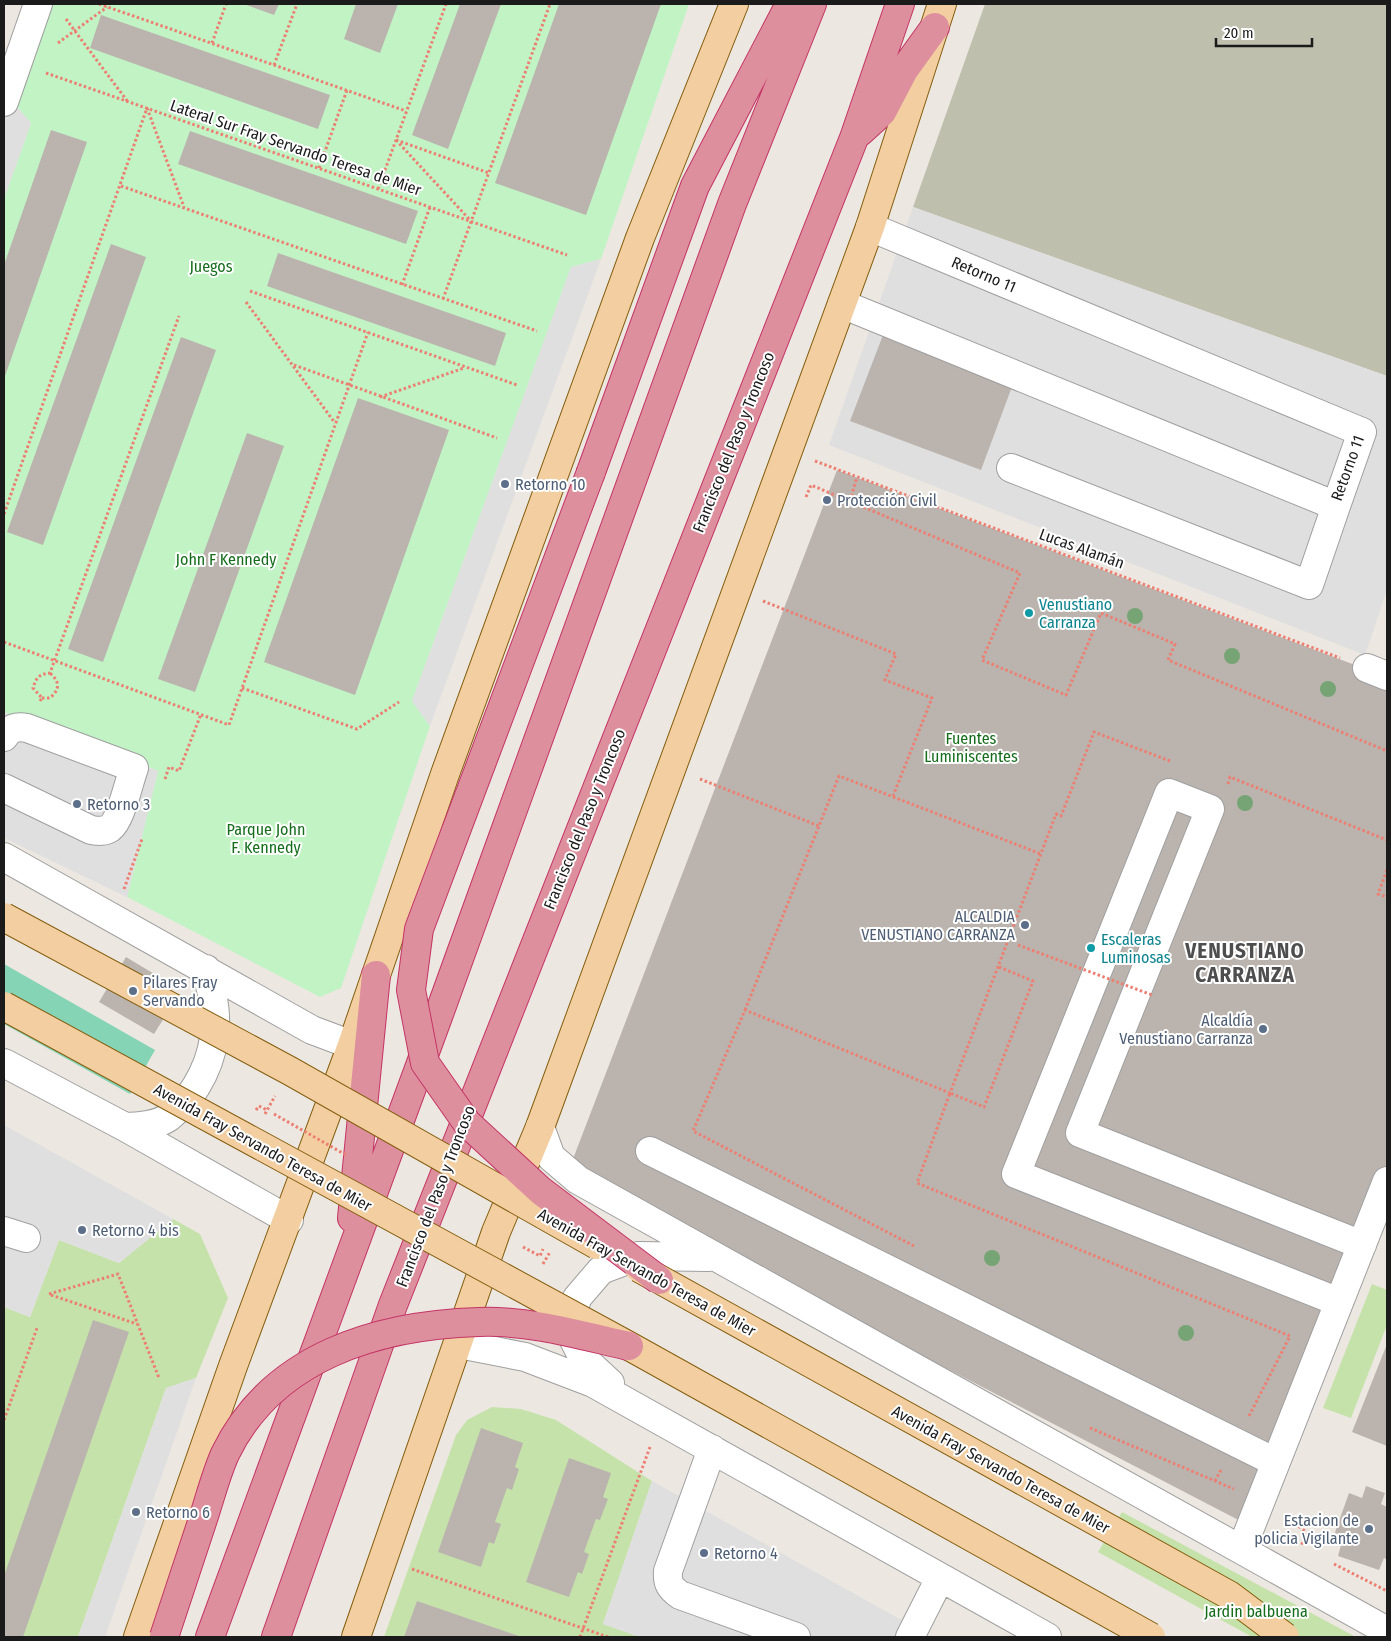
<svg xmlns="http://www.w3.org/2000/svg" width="1391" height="1641" font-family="'Fira Sans Condensed',sans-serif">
<rect width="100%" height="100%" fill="#ece8e1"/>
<!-- construction -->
<path fill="#bfbfae" d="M985 4H1387V376L913 207Z"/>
<!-- grass -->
<path fill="#c6e2ab" d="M173 1219 200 1234 228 1298 196 1378 166 1388 78 1637H4V1307L30 1317 59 1240 119 1263Z
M1372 1284 1387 1290V1325L1351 1418 1323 1408Z
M492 1407 521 1409 556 1420 652 1481 603 1624 640 1637H384L456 1435 467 1420Z
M1122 1512 1356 1637H1252L1098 1552Z"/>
<!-- park -->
<path fill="#c1f3c5" d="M46 4H689L601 259 571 267 412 701 430 726 341 988 320 997 127 897 158 771 4 712V199L31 123 11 100Z"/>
<!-- pitch -->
<path fill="#86d4b6" d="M4 964 155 1050 130 1094 4 1024Z"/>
<!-- parking -->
<path fill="#dfdfdf" d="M11 100 31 123 4 199V122Z
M913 207 1387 376V590L1365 655 829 445Z
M601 259 430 726 412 701 571 267Z
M4 712 158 771 127 897 4 838Z
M4 1125 173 1219 119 1263 59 1240 30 1317 4 1307Z
M196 1378 105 1637H78L166 1388Z
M652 1481 932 1637H640L603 1624Z"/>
<!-- building -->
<path fill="#bbb4ae" d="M244 4H279L274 15Z
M356 4H398L380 53 344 39Z
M460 4H501L448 149 412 135Z
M559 4H661L586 215 495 183Z
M101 15 330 95 318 129 90 48Z
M51 130 87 142 4 379V265Z
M190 131 418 211 406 244 178 164Z
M111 244 146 257 43 545 7 532Z
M278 253 506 333 495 366 267 286Z
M883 335 1013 384 981 470 850 421Z
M181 337 216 350 103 662 68 649Z
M358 398 449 430 355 695 264 662Z
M247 433 284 446 195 692 158 679Z
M837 470 1387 677V1179L1250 1526 568 1172Z
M126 957 166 981 154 1001 169 1010 154 1034 99 1002Z
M93 1320 129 1332 23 1637H4V1576Z
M1387 1344V1446L1352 1432Z
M481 1428 523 1443 515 1467 519 1469 512 1490 507 1488 495 1522 501 1524 494 1544 489 1542 481 1567 438 1552Z
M569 1458 611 1473 603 1497 608 1499 600 1520 596 1519 584 1552 589 1554 582 1574 578 1572 569 1597 526 1582Z
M1366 1486 1385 1493 1381 1504 1387 1507V1560L1384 1558 1379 1570 1338 1556 1342 1541 1333 1538 1349 1493 1362 1498Z
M417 1601 522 1637H404Z"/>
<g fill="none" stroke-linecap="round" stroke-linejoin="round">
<!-- minor casing -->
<g stroke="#9f9f9f" stroke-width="30">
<path id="minor" d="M4 102 38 4
M842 304 1336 506 1362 432 870 227
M1011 468 1309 585 1336 506
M1367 668 1387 676
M4 737C10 728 16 726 27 728L134 768C129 781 121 820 110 828 104 832 98 831 91 830L4 788
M4 857 312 1030 352 1045
M4 1063 125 1127 289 1220
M125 1127C138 1127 158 1125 169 1117 197 1095 215 1058 215 1023 216 1005 210 987 206 969
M540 1127 551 1157 578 1180 1387 1631
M650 1151 1275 1462
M4 1231 26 1238
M1339 1302 1016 1174 1169 793 1210 809 1080 1133 1362 1245
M459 1344 525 1357 593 1383 1047 1637
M610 1383 583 1358 569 1330 577 1298 601 1270 638 1256 709 1257
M712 1449 668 1571C667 1583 670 1588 680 1595L796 1637
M1242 1548 1387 1181
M910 1637 940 1578"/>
</g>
<!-- major casing -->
<g stroke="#845d0e" stroke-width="30">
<path id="major" d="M138 1637 233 1366 352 1045 445 774 640 238 734 4
M356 1637 496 1232 540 1127 870 227 942 4"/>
</g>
<!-- highway casing -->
<g stroke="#c43465" stroke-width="30">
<path id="highway" d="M860 132 882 112 904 70 935 27
M591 472 695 186 790 4
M352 1218 376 975
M210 1637 439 1014 732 204 812 4
M276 1637 393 1305 854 138 900 4"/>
</g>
<!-- path -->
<path stroke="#ec7f72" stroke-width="3" stroke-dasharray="2.5 2.5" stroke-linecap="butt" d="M99 4 406 111
M66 19 128 102
M58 43 107 7
M212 43 226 4
M274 65 297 4
M46 73 567 255
M147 108 184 207
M396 140 470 220
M396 140 489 173
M319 168 347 90
M121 186 537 331
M378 189 446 4
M402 285 430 207
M250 291 517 385
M443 299 550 4
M246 302 335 423
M294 365 497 438
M380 397 464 368
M815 461 1340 658
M806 497 811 485 1020 573 982 660 1066 695 1101 613 1175 644 1168 660 1387 751
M850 501 857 477
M4 514 147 108
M763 601 896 654 885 680 932 698 893 796
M4 642 229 725 368 332
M242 688 357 729 399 702
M42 698H50C60 689 60 682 50 673
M40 701 42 698 33 688C36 678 39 674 50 673L179 316
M165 779 169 767 179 771 201 714
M700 779 819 826
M1228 784 1230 777 1387 840
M1387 870 1378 894 1387 897
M124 889 142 839
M999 967 1033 981 984 1107 950 1093 917 1183 1290 1336 1249 1416
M745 1010 839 776 1041 854
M256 1110 259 1106 267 1110
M265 1114 275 1096
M914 1246 693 1131 745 1010 950 1093 1056 814 1061 816 1094 732 1170 761
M523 1247 540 1256 543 1249
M543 1264 550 1252
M49 1294 118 1274 159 1378
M51 1295 137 1324
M4 1420 37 1328
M1090 1428 1234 1489
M1215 1481 1222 1468
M1287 1517 1306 1532 1301 1547
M1334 1564 1387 1591
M412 1569 608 1637
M580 1637 650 1447"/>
<!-- minor -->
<use href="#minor" stroke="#fff" stroke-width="28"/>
<!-- major -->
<use href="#major" stroke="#f2cea0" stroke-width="28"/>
<!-- highway -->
<use href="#highway" stroke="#dd8f9e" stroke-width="28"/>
<!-- major-bridge casing -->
<g stroke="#845d0e" stroke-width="30" stroke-linecap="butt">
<path id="major-bridge" d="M4 917 290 1071 597 1245
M4 1006 629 1346 1151 1637
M639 1268 1229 1595 1285 1637"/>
</g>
<!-- highway-bridge casing -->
<g stroke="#c43465" stroke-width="30" stroke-linecap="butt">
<path id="highway-bridge" d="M591 472 419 929 411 990 425 1063 467 1123 541 1191 659 1280
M164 1637C177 1598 190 1558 203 1519 210 1498 216 1474 225 1454 272 1356 378 1325 479 1322 529 1320 580 1335 629 1346"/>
</g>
<!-- path-bridge -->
<path stroke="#ec7f72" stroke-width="3" stroke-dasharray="2.5 2.5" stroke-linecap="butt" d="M1018 945 1152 995
M274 1114 346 1155"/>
<!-- major-bridge -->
<use href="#major-bridge" stroke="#f2cea0" stroke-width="28"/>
<!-- highway-bridge -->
<use href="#highway-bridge" stroke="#dd8f9e" stroke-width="28"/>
</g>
<!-- trees -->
<g fill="#76a475">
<circle cx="1135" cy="616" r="8"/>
<circle cx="1232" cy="656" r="8"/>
<circle cx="1328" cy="689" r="8"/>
<circle cx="1245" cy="803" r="8"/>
<circle cx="992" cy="1258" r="8"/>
<circle cx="1186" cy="1333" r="8"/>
</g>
<!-- markers -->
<g fill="#5c6f8a" stroke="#fff" stroke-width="2">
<circle cx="505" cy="484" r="5"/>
<circle cx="827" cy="500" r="5"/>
<circle cx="77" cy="804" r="5"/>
<circle cx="1025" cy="925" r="5"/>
<circle cx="133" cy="991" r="5"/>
<circle cx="1263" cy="1029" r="5"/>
<circle cx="82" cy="1230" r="5"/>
<circle cx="136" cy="1512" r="5"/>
<circle cx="1369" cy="1529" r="5"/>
<circle cx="704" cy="1553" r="5"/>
</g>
<g fill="#0f9aa8" stroke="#fff" stroke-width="2">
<circle cx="1029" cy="613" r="5"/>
<circle cx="1091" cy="948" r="5"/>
</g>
<g text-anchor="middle" stroke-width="4" stroke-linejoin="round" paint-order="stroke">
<!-- street labels -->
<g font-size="16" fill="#1b1b1b" stroke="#fff">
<text transform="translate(296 147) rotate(19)" y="6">Lateral Sur Fray Servando Teresa de Mier</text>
<text transform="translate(984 274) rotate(23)" y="6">Retorno 11</text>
<text transform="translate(733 442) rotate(-68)" y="6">Francisco del Paso y Troncoso</text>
<text transform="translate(1347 468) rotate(-70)" y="6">Retorno 11</text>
<text transform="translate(1082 548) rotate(20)" y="6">Lucas Alamán</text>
<text transform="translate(584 819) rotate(-68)" y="6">Francisco del Paso y Troncoso</text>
<text transform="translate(263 1147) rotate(29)" y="6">Avenida Fray Servando Teresa de Mier</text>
<text transform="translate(435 1196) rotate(-69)" y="6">Francisco del Paso y Troncoso</text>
<text transform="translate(647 1272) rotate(29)" y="6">Avenida Fray Servando Teresa de Mier</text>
<text transform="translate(1001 1469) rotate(29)" y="6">Avenida Fray Servando Teresa de Mier</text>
</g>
<!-- park labels -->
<g font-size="16" fill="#156d1c" stroke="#fff">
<text x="211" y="272">Juegos</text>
<text x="226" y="565">John F Kennedy</text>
<text x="971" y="744">Fuentes<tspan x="971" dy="18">Luminiscentes</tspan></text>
<text x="266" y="835">Parque John<tspan x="266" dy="18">F. Kennedy</tspan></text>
<text x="1256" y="1617">Jardin balbuena</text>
</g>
<!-- service labels -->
<g font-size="16" fill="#4e5e75" stroke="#fff" text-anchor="start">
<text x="515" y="490">Retorno 10</text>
<text x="837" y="506">Protección Civil</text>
<text x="87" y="810">Retorno 3</text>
<text x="1015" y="922" text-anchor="end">ALCALDIA<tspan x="1015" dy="18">VENUSTIANO CARRANZA</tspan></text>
<text x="143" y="988">Pilares Fray<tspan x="143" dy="18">Servando</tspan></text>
<text x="1253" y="1026" text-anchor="end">Alcaldía<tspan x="1253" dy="18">Venustiano Carranza</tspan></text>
<text x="92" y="1236">Retorno 4 bis</text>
<text x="146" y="1518">Retorno 6</text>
<text x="1359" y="1526" text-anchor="end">Estacion de<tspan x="1359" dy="18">policia Vigilante</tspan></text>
<text x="714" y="1559">Retorno 4</text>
</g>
<!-- culture labels -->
<g font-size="16" fill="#0d838f" stroke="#fff" text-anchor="start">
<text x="1039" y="610">Venustiano<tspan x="1039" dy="18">Carranza</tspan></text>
<text x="1101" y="945">Escaleras<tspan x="1101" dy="18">Luminosas</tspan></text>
</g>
<!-- district labels -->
<g font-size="21" font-weight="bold" letter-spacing="1" fill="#4e4e4e" stroke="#fff">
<text x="1245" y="958">VENUSTIANO<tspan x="1245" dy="24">CARRANZA</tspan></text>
</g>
</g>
<!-- border -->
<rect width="1391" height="1641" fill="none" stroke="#1b1b1b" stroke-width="10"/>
<!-- scale -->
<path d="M1216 38v8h96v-8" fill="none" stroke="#1b1b1b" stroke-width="2.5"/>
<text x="1224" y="38" font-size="15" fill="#1b1b1b" stroke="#ffffff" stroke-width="4" paint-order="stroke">20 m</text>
</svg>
